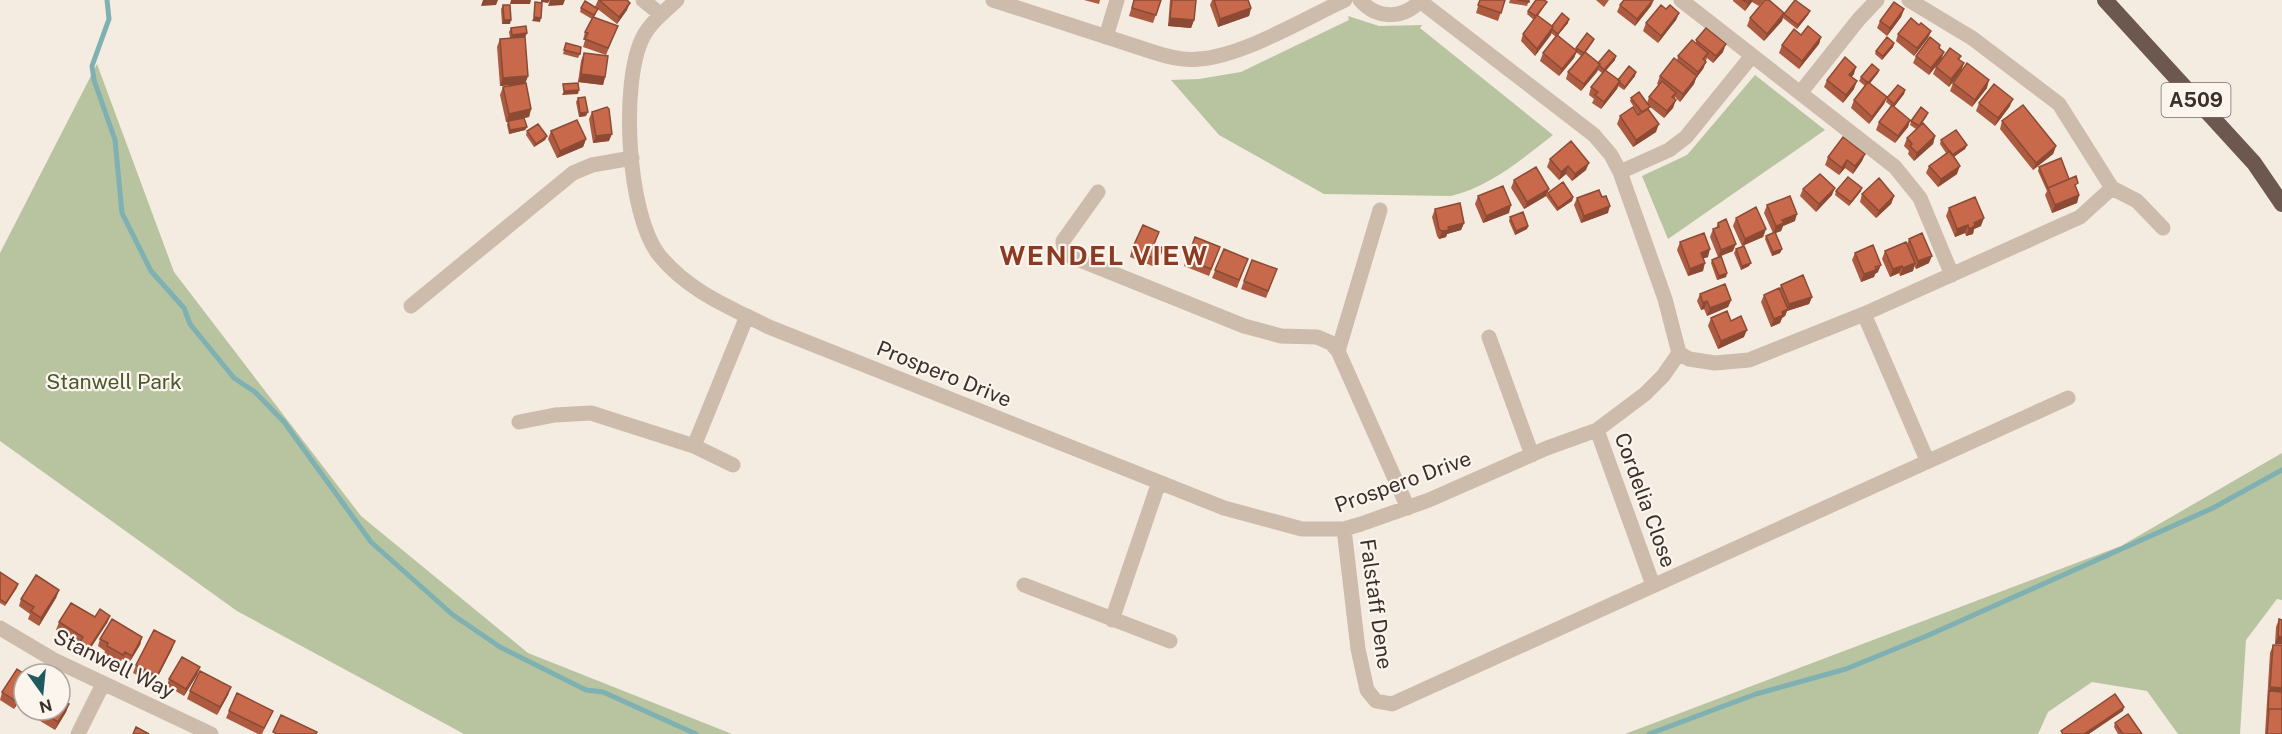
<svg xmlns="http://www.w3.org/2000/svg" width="2282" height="734" font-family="'Public Sans',sans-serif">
<rect width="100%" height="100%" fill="#f4ebe1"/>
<!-- green -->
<path fill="#b8c4a0" d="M1348 16 1379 26 1422 25 1420 28 1553 135C1522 159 1490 187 1451 196L1324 194 1219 135 1171 80 1199 79 1241 72 1349 20Z
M97 64 174 272 361 516 528 653 732 734H464L237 611 0 441V253Z
M1755 75 1825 130 1668 239 1642 176 1687 155Z
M2282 453V600L2277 599 2246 640 2240 734H2178L2147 691 2092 682 2048 712 2038 734H1625L2121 546Z"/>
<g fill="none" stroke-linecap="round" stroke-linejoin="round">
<!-- stream -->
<path stroke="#7fb0b2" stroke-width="5" d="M107 0 109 19 92 66 94 80 115 140 122 213 151 271 184 308 190 324 234 378 255 392 284 422 371 542 453 615 500 647 586 690 603 692 696 734
M1649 734 1756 694 1846 669 1929 635 2213 508 2282 470"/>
<!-- minor -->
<path stroke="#cdbbac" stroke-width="15" d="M643 0 660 14
M677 0C665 11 651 22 643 37 620 82 627 214 659 255 688 291 729 307 769 327L1224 508 1302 529H1344L1361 524 1429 500 1547 448 1597 430 1645 394 1663 376 1679 353 1665 299 1620 172 1611 155 1594 135 1420 1
M993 0 1153 52C1168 57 1183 61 1199 59 1243 56 1304 19 1345 0
M1360 0C1377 20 1404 19 1421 0
M1681 0 1895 167 1920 198 1952 275
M1909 0 1972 38 2059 104 2112 188 2137 201 2163 228
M1106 37 1117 0
M1801 92 1859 19 1877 0
M1620 172 1669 150 1686 137 1751 57
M1098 192 1063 241 1065 254 1244 326 1281 336 1317 337 1331 343 1338 351 1408 508
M411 306 573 173 592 165 632 158
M1864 314 1927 460
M1489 337 1532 455
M1338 351 1380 210
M1679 353 1689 359 1715 363 1749 360 1864 314 2080 217 2112 188
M519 422 555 415 591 413 694 446 747 316
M1597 430 1653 585
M694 446 733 465
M1344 529 1358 649 1367 690 1376 701 1392 704 2068 398
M1024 585 1170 641
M1112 620 1159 482
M0 628 54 660 211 734
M78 734 103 684"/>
<!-- trunk -->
<path stroke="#6c584f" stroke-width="16" d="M2105 0 2254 163 2282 204"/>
</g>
<!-- wall -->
<path fill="#ac5a40" d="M598 0H627V10L617 24 595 7Z
M1084 0H1100L1099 4Z
M1134 0H1161L1153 23 1129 16Z
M1170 0H1196L1194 20 1191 28 1168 26Z
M1212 0H1248L1251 8 1249 16 1218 27 1210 5Z
M1480 0H1505L1498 21 1476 13Z
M1510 0H1529L1527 6 1509 3Z
M1596 0H1609L1604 7Z
M1733 0H1764L1759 6 1752 2 1745 11 1733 1Z
M1547 2 1545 5 1538 16 1552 26 1568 23 1558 35 1575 50 1576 48 1594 39 1593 42 1586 52 1598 63 1615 60 1606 70 1618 80 1635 76 1624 90 1618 86 1617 89 1601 109 1592 103 1594 99 1589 95 1591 87 1602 73 1598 70 1581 91 1566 79 1568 72 1581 56 1576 52 1574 58 1559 76 1540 61 1543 53 1556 37 1551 33 1535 56 1521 41 1523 34 1534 20 1527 14 1528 11Z
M503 5 510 24H502L501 9Z
M1620 5 1651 6 1635 26 1617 12Z
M581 8 596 13 594 18 618 26 606 55 583 47 585 40H583L585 32 592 19 580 12Z
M1666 9 1679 13 1676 20 1658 43 1643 31 1646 23Z
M1904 9 1901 17 1887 36 1877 28 1880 21Z
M1810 11 1808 15 1797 29 1783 18 1782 21 1764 41 1747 26 1750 18 1784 13Z
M1919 25 1931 31 1928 38 1914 56 1896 41 1898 34Z
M511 28 527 33 525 37 518 38 528 76 525 83 531 109 529 117 524 118 527 127 525 130 509 134 507 125 508 121 521 118 506 122 500 95 503 87 518 84 500 86 497 47 500 39 510 38 509 32Z
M1801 35 1821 37 1819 44 1799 69 1779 53 1782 45Z
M1696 40 1723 52 1713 63 1707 58 1703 69 1696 78 1694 84 1680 102 1675 97 1673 108 1664 118 1649 106V110L1656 132 1633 147 1617 124 1620 116 1639 115 1630 101 1631 98 1647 103 1649 97 1659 85 1657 84 1660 76 1677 61 1678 56 1696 42Z
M566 43 580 54 578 58 563 54Z
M1894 43 1893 47 1882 60 1875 54 1876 51Z
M1940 45 1939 48 1944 52 1941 60 1929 75 1913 63 1916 56Z
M584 53 605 77 603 85 578 82 581 61Z
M1961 56 1959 60 1964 63 1961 71 1949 87 1933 74 1936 67Z
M1879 70 1878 73 1870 83 1887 97 1884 104 1869 124 1851 108 1854 100 1865 86 1859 81 1861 77Z
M1854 74 1851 77 1854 89 1843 103 1824 87 1827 80Z
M1953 83 1987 88 1972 107 1950 91Z
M1905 90 1904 94 1894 107 1910 120 1908 127 1895 143 1876 130 1879 122 1891 106 1886 102 1887 98Z
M578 98 586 116 579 117 576 102Z
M1979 103 2010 106 1995 126 1976 111Z
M592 112 609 141 593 143 589 119Z
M1927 116 1920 126 1935 136 1933 144 1914 161 1908 154 1909 151 1904 146 1907 138 1916 129 1910 125 1911 121Z
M2002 121 2056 146 2053 154 2033 170 2000 129Z
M527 131 547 136 545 140 534 147 526 135Z
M551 131 586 139 583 147 557 158 548 139Z
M1941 140 1967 145 1965 149 1954 157 1957 174 1938 187 1926 173 1929 166 1946 153 1940 144Z
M1865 154 1862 161 1853 174 1845 168 1839 175 1825 165 1828 157Z
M1550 159 1586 170 1572 181 1566 174 1559 180 1547 167Z
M2039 167 2069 179 2076 188 2079 195 2077 203 2052 213 2045 195 2047 191 2038 171Z
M1514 180 1549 189 1546 196 1524 209 1511 188Z
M1803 189 1832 195 1816 212 1800 196Z
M1836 191H1861L1849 206 1835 195Z
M1548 193 1573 197 1572 201 1557 211 1546 196Z
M1862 194 1894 196 1891 204 1876 218 1860 202Z
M1478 196 1509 213 1483 223 1475 204Z
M1577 198 1608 213 1581 223 1574 205Z
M1767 205 1795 221 1783 226 1781 231 1775 233 1782 249 1780 253 1772 256 1765 239 1766 236 1773 233 1764 213Z
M1949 208 1981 226 1974 229 1973 234 1966 236 1965 233 1955 237 1946 216Z
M1435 209 1464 223 1461 230 1447 234 1446 237 1439 239 1437 236 1432 217Z
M1510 217 1528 226 1527 229 1515 235 1509 221Z
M1736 218 1766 229 1763 237 1742 246 1733 226Z
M1718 223 1733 251 1721 256 1727 273 1726 277 1717 280 1711 263 1712 260 1718 257 1710 237 1713 229 1716 228Z
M1195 237 1220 247 1209 276 1184 266Z
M1909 239 1929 263 1916 269 1914 266 1913 271 1900 276 1899 273 1890 277 1882 259 1885 251 1907 244Z
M1680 242 1708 257 1704 258 1703 271 1688 276 1677 250Z
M1154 245 1163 248 1155 267 1130 257 1132 249Z
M1224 249 1248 259 1237 288 1212 278Z
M1736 249 1751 263 1749 266 1741 270 1734 253Z
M1855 253 1878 272 1875 274 1874 277 1861 282 1852 260Z
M1252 260 1277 269 1266 298 1241 289Z
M1781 285 1812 297 1809 304 1787 311 1785 316 1782 318 1780 323 1771 327 1761 302 1764 295 1780 288Z
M1700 294 1731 300 1728 307 1707 316 1704 309 1701 310 1697 301Z
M1711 318 1731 321 1744 337 1718 349 1708 326Z
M0 572 18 584 17 588 5 606 0 603Z
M59 590 56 598 39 626 28 619 30 614 19 606 21 599Z
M110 616 107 623 86 655 77 650 79 644 56 630 59 622Z
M2279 619 2282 644H2275L2276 627Z
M142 637 140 645 129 663 122 659 120 663 104 654 105 651 98 646 100 639Z
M2273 645 2282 734H2265L2270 653Z
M172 649 154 684 133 673 136 665Z
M200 667 197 675 184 696 167 686 169 679Z
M231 687 228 695 217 715 187 699 190 691Z
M2 692 24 694 14 709 0 700Z
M24 703V710H60L69 704 66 712 55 730 22 710Z
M229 711H273L262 734H258L226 718Z
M2115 723 2142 734H2118L2114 727Z"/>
<!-- shaded-wall -->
<path fill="#8c4a34" d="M483 0H498L496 5 481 6Z
M511 0H531L530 4H510Z
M541 0H550L548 3 541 2Z
M550 0H565L563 5 548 6Z
M1654 0 1651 6 1635 26 1637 19Z
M1750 0H1753L1745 11 1748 3Z
M630 3 627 10 617 24 619 17Z
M1251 8 1249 16 1218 27 1220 19Z
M1904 9 1901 17 1887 36 1890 28Z
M1810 11 1808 15 1797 29 1798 25Z
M1679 13 1676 20 1658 43 1661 36Z
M1784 13 1782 21 1764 41 1767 34Z
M534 17 541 18 540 22 532 21Z
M1170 18 1194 20 1191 28 1168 26Z
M1569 19 1568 23 1556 37 1558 34Z
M504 20H511L510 24H502Z
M1553 27 1551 35 1535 56 1537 49Z
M1931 31 1928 38 1914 56 1917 48Z
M527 33 525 37 510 39 512 35Z
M1821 37 1819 44 1799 69 1802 61Z
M1894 43 1893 47 1882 60 1883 56Z
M1726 44 1723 52 1713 63 1716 56Z
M1577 51 1574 58 1559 76 1562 69Z
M1944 52 1941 60 1929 75 1931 68Z
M1616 56 1615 60 1603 74 1604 70Z
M1706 62 1703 69 1696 78 1694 84 1680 102 1683 94 1695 78 1698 72Z
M1964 63 1961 71 1949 87 1951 79Z
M1600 64 1597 72 1581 91 1584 84Z
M1856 67 1854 74 1847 83 1849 75Z
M1879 70 1878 73 1867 87 1868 83Z
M1636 72 1635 76 1624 90 1625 87Z
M581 74 605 77 603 85 578 82Z
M528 76 525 84 500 86 503 78Z
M1989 80 1987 88 1972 107 1975 100Z
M1620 81 1617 89 1601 109 1604 102Z
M1857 81 1854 89 1843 103 1846 95Z
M579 90 578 94 562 95 564 91Z
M1905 90 1904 94 1893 108 1894 104Z
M1887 97 1884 104 1869 124 1872 117Z
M2013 99 2010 106 1995 126 1998 118Z
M1676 100 1673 108 1664 118 1667 111Z
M531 109 529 117 506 122 509 114Z
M588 112 586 116 579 117 580 113Z
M1910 120 1908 127 1895 143 1898 136Z
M1659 124 1656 132 1633 147 1636 140Z
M527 127 525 130 509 134 510 130Z
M612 134 609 141 593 143 596 136Z
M547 136 545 140 534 147 536 144Z
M1935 136 1933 144 1914 161 1917 153Z
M586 139 583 147 557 158 560 151Z
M1967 145 1965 149 1950 159 1952 155Z
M2056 146 2053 154 2033 170 2036 163Z
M1865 154 1862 161 1853 174 1855 166Z
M1847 160 1845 168 1839 175 1842 168Z
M1589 163 1586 170 1572 181 1575 174Z
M1568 166 1566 174 1559 180 1561 172Z
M1960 166 1957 174 1938 187 1941 179Z
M1835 188 1832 195 1816 212 1819 204Z
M1862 188 1861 191 1849 206 1851 202Z
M1549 189 1546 196 1524 209 1527 202Z
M2079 195 2077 203 2052 213 2055 205Z
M1894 196 1891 204 1876 218 1879 211Z
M1573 197 1572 201 1557 211 1558 208Z
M1511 205 1509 213 1483 223 1486 216Z
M1610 206 1608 213 1581 223 1584 216Z
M1797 214 1795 221 1783 226 1781 231 1773 234 1776 226 1782 220Z
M1984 218 1981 226 1974 229 1973 234 1966 236 1969 229 1974 223Z
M1464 223 1461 230 1447 234 1446 237 1439 239 1442 231 1448 227Z
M1968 225 1965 233 1955 237 1957 229Z
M1528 226 1527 229 1515 235 1516 231Z
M1766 229 1763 237 1742 246 1745 239Z
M1736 244 1733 251 1718 257 1721 250Z
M1710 249 1708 257 1699 260 1701 253Z
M1782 249 1780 253 1772 256 1773 252Z
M1932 256 1929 263 1916 269 1918 261Z
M1705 263 1703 271 1688 276 1690 269Z
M1751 263 1749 266 1741 270 1742 266Z
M1915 263 1913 271 1900 276 1903 268Z
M1881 265 1878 272 1875 274 1874 277 1861 282 1864 274Z
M1902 266 1899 273 1890 277 1893 269Z
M1727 273 1726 277 1717 280 1719 276Z
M1812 297 1809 304 1787 311 1785 316 1782 318 1780 323 1771 327 1774 319 1782 312 1787 309 1789 304Z
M1731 300 1728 307 1707 316 1710 308Z
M1707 301 1704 309 1701 310 1703 303Z
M1747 330 1744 337 1718 349 1721 341Z
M59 590 56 598 39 626 41 618Z
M110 616 107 623 86 655 89 648Z
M2278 636 2282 637V644H2275Z
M142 637 140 645 129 663 132 656Z
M175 641 172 649 154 684 157 676Z
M200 667 197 675 184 696 186 689Z
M231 687 228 695 217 715 220 707Z
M2270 687 2282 688V696L2269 691Z
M24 690V694L14 709 17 702Z
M69 704 66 712 55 730 58 722Z
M2124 707 2123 711 2089 734H2084Z"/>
<!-- building -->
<path fill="#c8694b" stroke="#8c4a34" stroke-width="1.5" d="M599 0H627L630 3 619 17Z
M1134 0H1161L1156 15 1132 8Z
M1172 0H1196L1194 20 1170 18Z
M1214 0H1248L1251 8 1220 19Z
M1480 0H1505L1501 13 1478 5Z
M1517 0H1529V2Z
M1536 0H1544L1547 2 1536 16 1528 11Z
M1624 0H1653L1637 19 1620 5Z
M1743 0H1750L1748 3Z
M1765 0H1769L1784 13 1767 34 1750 18Z
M1795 0 1810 11 1798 25 1784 14Z
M585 1 598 9 594 15 581 8Z
M535 2 542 3 541 18 534 17Z
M1894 2 1904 9 1890 28 1880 21Z
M503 5H510L511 20H504Z
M1661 5 1666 9 1670 5 1679 13 1661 36 1646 23Z
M1562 13 1569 19 1558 34 1552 29 1553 27 1552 26Z
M1537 15 1553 27 1537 49 1523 34Z
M593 17 618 26 608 48 585 39 588 33 585 32Z
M1911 18 1919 25 1921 23 1931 31 1917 48 1898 34Z
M526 26 527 33 512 35 511 28Z
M1808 26 1821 37 1802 61 1782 45 1794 29 1801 35Z
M1706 28 1726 44 1716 56 1696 40Z
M1587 33 1594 39 1584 53 1576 48Z
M1557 35 1577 51 1562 69 1543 53Z
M525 37 528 76 503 78 500 39Z
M1887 37 1894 43 1883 56 1876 51Z
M1930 37 1940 45 1939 48 1944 52 1931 68 1916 56Z
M1692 40 1708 53 1703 59 1706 62 1698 72 1678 56Z
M566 43 581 47 580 54 564 50Z
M1950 48 1961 56 1958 59 1964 63 1951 79 1936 67Z
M1609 50 1616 56 1604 70 1599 65 1600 64 1598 63Z
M1585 52 1600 64 1584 84 1568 72Z
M584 53 608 56 605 77 581 74Z
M1845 57 1856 67 1849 75 1857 81 1846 95 1827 80Z
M1674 58 1697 76 1683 94 1660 76Z
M1967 63 1989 80 1975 100 1953 83Z
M1872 64 1879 70 1868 83 1861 77Z
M1629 66 1636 72 1625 87 1619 82 1620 81 1618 80Z
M1605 70 1620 81 1604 102 1595 95 1598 92 1591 87Z
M1662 81 1676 93 1672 97 1676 100 1667 111 1649 97Z
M1868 82 1887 97 1872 117 1854 100Z
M526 83 531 109 509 114 503 87Z
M578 83 579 90 564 91 563 84Z
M1994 84 2013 99 1998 118 1979 103Z
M1898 85 1905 90 1894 104 1887 98Z
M1639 92 1650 107 1642 112 1631 98Z
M585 97 588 112 580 113 578 98Z
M1892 105 1910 120 1898 136 1879 122Z
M2023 105 2056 146 2036 163 2002 121Z
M607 107 609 109 612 134 596 136 592 112Z
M1633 107 1638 115 1648 109 1659 124 1636 140 1620 116Z
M1921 107 1928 113 1919 126 1911 121Z
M524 118 527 127 510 130 508 121Z
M577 120 586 139 560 151 551 131Z
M1923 123 1935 136 1917 153 1910 146 1912 144 1907 138Z
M538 124 547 136 536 144 527 131Z
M1956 130 1967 145 1952 155 1941 140Z
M1843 137 1865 154 1855 166 1847 160 1842 168 1828 157Z
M1571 141 1589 163 1575 174 1568 166 1561 172 1550 159Z
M1950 151 1960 166 1941 179 1929 166Z
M2061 158 2069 179 2048 188 2039 167Z
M1536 167 1549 189 1527 202 1514 180Z
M1820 174 1835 188 1819 204 1803 189Z
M2076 176 2078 183 2075 185 2079 195 2055 205 2048 188Z
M1848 177 1862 188 1851 202 1836 191Z
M1879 178 1894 196 1879 211 1862 194Z
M1563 182 1573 197 1558 208 1548 193Z
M1503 186 1511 205 1486 216 1478 196Z
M1599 190 1602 197 1606 196 1610 206 1584 216 1577 198Z
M1790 196 1797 214 1782 220 1784 223 1776 226 1767 205Z
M1975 197 1984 218 1974 223 1975 226 1969 229 1968 225 1957 229 1949 208Z
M1460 203 1464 223 1448 227 1449 230 1442 231 1439 229 1435 209Z
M1756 207 1766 229 1745 239 1736 218Z
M1523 212 1528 226 1516 231 1510 217Z
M1726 219 1736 244 1721 250 1713 229 1719 227 1718 223Z
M1143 225 1159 232 1154 244 1163 248 1158 260 1132 249Z
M1775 232 1782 249 1773 252 1766 236Z
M1704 233 1710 249 1701 253 1705 263 1690 269 1680 242Z
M1922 233 1932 256 1918 261 1909 239Z
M1195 237 1220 247 1211 269 1187 259Z
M1906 242 1915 263 1903 268 1902 266 1893 269 1885 251Z
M1873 245 1881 265 1875 267 1876 270 1864 274 1855 253Z
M1744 246 1751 263 1742 266 1736 249Z
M1224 249 1248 259 1239 280 1215 270Z
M1721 256 1727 273 1719 276 1712 260Z
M1252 260 1277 269 1268 291 1244 281Z
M1803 275 1812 297 1789 304 1781 285Z
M1725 284 1731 300 1710 308 1707 301 1703 303 1700 294Z
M1779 288 1788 309 1782 312 1783 315 1774 319 1764 295Z
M1727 311 1731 321 1741 316 1747 330 1721 341 1711 318Z
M0 572 18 584 6 603 0 599Z
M36 575 59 590 41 618 31 611 34 607 21 599Z
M71 603 95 617 100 609 110 616 89 648 80 642 83 637 59 622Z
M112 619 142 637 132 656 125 652 123 655 107 646 108 643 100 639Z
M2279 619 2282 620V637L2278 636Z
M154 630 175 641 157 676 136 665Z
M2273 645H2282V688L2270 687Z
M182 657 200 667 186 689 169 679Z
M17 669 24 674V690L17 702 2 692Z
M200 671 231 687 220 707 190 691Z
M2269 691 2282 692V709H2269L2268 712Z
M237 693 273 711 264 728 229 711Z
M2115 694 2124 707 2084 734H2063L2061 731Z
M60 699 69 704 58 722 38 710H60Z
M2269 709H2282V734H2267Z
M2128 714 2142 734H2123L2115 723Z
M281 715 317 732 316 734H277L273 732Z
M136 727 149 734H133Z"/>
<g text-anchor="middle" stroke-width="4.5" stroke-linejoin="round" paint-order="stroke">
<!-- shield labels -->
<rect fill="#fbf5ee" stroke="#756b66" stroke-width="1.5" x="2161.5" y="83" width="69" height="34" rx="4.5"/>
<g font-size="20" font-weight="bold" fill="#3b302b">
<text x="2196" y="107">A509</text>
</g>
<!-- street labels -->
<g font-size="21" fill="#3b302b" stroke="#fbf5ee">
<text transform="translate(944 374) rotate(22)" y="7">Prospero Drive</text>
<text transform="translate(1403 482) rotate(-20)" y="7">Prospero Drive</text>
<text transform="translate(1645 500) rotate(70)" y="7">Cordelia Close</text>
<text transform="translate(1376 604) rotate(82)" y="7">Falstaff Dene</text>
<text transform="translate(114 664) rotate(26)" y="7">Stanwell Way</text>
</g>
<!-- park labels -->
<g font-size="21" fill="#4a5a2e" stroke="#fbf5ee">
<text x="114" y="389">Stanwell Park</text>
</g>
<!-- district labels -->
<g font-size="27" font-weight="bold" letter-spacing="1.5" fill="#8c3b22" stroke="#fbf5ee">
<text x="1104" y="265">WENDEL VIEW</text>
</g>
</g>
<!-- north arrow -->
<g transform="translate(42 692) rotate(165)"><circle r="28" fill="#fbf5ee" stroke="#aea6a0" stroke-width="1.5"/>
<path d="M0-4.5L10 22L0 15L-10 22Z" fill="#1f5a5e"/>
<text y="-9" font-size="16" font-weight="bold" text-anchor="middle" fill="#3b302b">N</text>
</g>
</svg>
